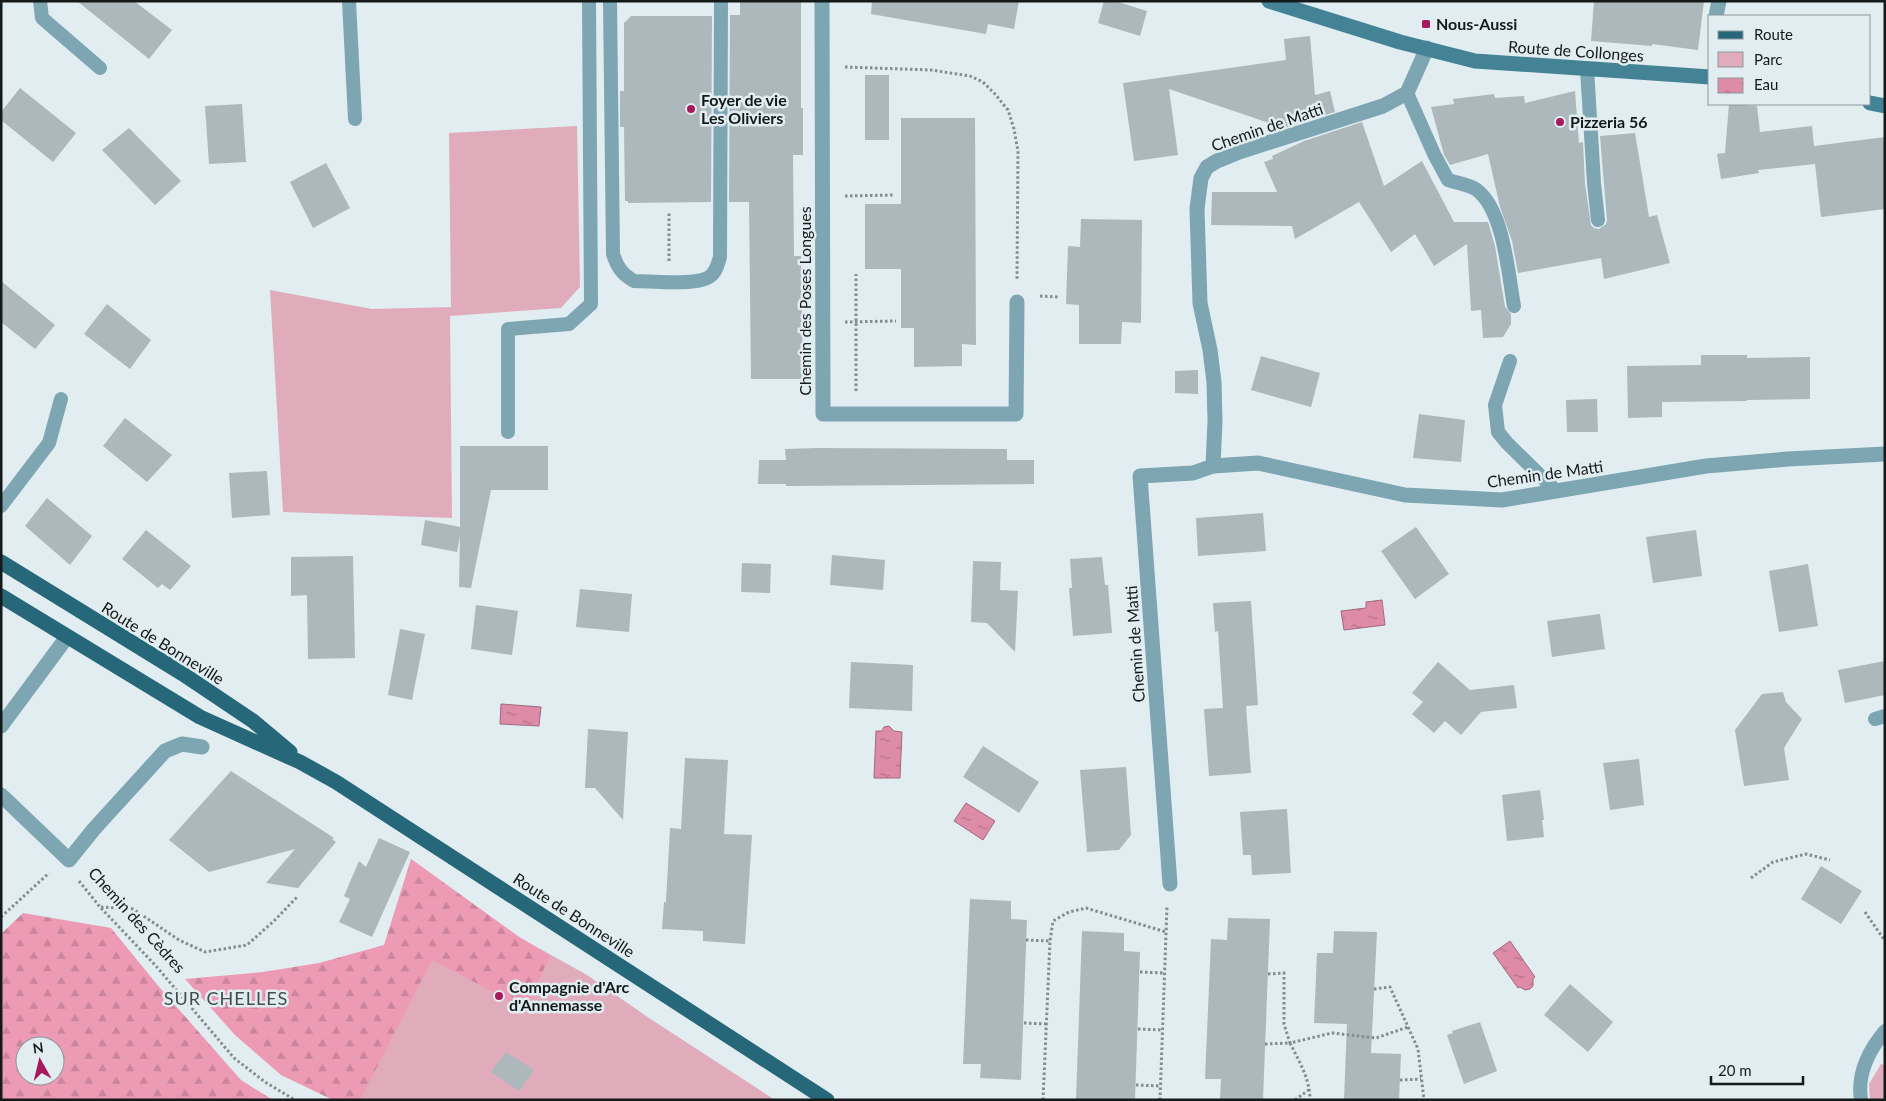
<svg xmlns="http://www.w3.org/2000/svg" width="1886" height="1101" font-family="Lato,sans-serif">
<defs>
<pattern id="forest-firs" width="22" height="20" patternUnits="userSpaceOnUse" patternTransform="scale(1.25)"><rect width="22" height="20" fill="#ed9ab5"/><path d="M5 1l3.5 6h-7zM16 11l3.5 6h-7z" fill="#ca849b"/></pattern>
<pattern id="water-ripples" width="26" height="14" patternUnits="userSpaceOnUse" patternTransform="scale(1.25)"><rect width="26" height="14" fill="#dd8ba7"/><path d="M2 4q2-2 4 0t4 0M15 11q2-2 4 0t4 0" fill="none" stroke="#b27187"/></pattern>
</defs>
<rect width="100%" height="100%" fill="#e1edf1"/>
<!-- green -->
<path fill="#e0acbc" d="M577 126 580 287 561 308 450 316 452 518 283 512 270 290 372 309 451 307 449 133Z
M411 859 519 937 587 975 649 1018 775 1100H357Z
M1881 1064 1885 1065V1100H1870L1869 1084Z"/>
<!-- forest -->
<path fill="url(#forest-firs)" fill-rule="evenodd" d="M411 859 519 937 550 956 526 1009 432 960 360 1100H333L281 1075 235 1035 185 979 263 972 319 963 384 945Z
M23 913 111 928 160 988 241 1080 273 1100H1V934ZM25 1046H55V1076H25Z"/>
<!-- water -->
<path fill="url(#water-ripples)" stroke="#a1697d" d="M1382 600 1385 625 1344 630 1341 611 1366 608V602Z
M501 704 541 707 539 726 500 724Z
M889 726 894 731 902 732 900 778H874L876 731H882L884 727Z
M966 803 995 821 983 840 954 821Z
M1510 941 1535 977 1533 979V986L1530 989 1525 990 1520 987 1518 988 1493 953Z"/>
<!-- building -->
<path fill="#acb8bb" d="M77 1H134L172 30 149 59Z
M740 1H801V108H803V155H793L794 256H801L803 379H751L749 202H729L730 15H740Z
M872 1H1019L1014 29 988 24 986 34 871 14Z
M1104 1H1115L1147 11 1140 36 1098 23Z
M1594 1H1704L1698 50 1652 44V46L1591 41Z
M631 16H712L711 202 628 203V201H625L624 127H620V91H624V23Z
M1310 36 1315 95 1330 91 1335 112 1284 128 1169 89 1178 155 1134 161 1123 83 1286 60 1284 39Z
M865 75H889V140H865Z
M20 88 76 133 53 162 1 120V112Z
M1575 91 1579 143 1583 142 1585 184 1591 225 1594 228 1599 229 1606 224 1607 220 1600 136 1635 133 1649 217 1657 215 1670 263 1604 279 1601 258 1518 273 1512 241 1500 207 1488 154 1450 165 1444 155 1431 107 1454 104 1453 99 1494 94 1495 98 1524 96 1525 103Z
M242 104 246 162 209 164 205 106Z
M1729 104 1757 106 1760 132 1812 126 1814 146 1885 137V209L1821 217 1815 164 1758 170 1759 173 1721 179 1717 154 1725 153Z
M901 118H975L976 345 962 344V366L914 367V328H901V269H865V204H901Z
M1362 122 1384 186 1422 161 1454 222H1488L1495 246 1505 307 1511 314V324L1503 337 1483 338 1481 310 1471 311 1467 244 1434 266 1415 234 1391 252 1359 202 1295 239 1292 226 1211 225 1212 192H1277L1264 162 1273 159 1272 156 1304 141Z
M129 128 181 181 155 205 102 150Z
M326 163 350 208 313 228 290 182Z
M1081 219 1142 220 1141 323 1122 322 1121 344H1079V305L1066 304 1068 246 1080 247Z
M1 281 55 325 35 349 1 322Z
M107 304 151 340 130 369 84 334Z
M1701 355H1747V358L1810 357V399L1747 400V401L1662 402V417L1628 418 1627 366 1701 365Z
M1261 356 1320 373 1311 407 1251 390Z
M1198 370V394L1175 393V371Z
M1597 399 1598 432H1567L1566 400Z
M1419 414 1465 420 1461 462 1413 458Z
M125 418 172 455 147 482 103 446Z
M460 446H548V490H491L471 588 459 587 460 536 457 552 421 545 425 520 460 527Z
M818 448 1007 449V460H1034V484L786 486V484H758L759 460H786L785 449Z
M267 471 270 515 232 518 229 473Z
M47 498 92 536 70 565 25 526Z
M1263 513 1266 551 1198 556 1196 518Z
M1416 527 1449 574 1415 599 1381 551Z
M146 530 191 566 170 590 162 584 158 588 122 559Z
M1696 530 1702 576 1653 583 1646 537Z
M832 555 885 560 883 590 830 585Z
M353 556 355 658 308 659 307 595 291 596V557Z
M1102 557 1105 585H1108L1112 633 1073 636 1069 588H1072L1070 559Z
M973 561 1001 562 1000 590 1018 591 1015 652 987 623 971 622Z
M742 563 771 564 770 593 741 592Z
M1808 564 1818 626 1779 632 1769 571Z
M580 589 632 594 629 632 576 627Z
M1251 601 1258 705 1246 706 1251 773 1209 776 1204 709 1223 708 1218 631 1215 632 1213 603Z
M476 605 518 611 512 655 471 649Z
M1600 614 1605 649 1552 657 1547 621Z
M400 629 425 634 412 700 388 695Z
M1885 661V695L1845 703 1838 670Z
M851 662 913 665 912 711 849 708Z
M1438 662 1470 690 1514 685 1517 708 1481 712 1461 735 1445 721 1434 733 1412 714 1423 702 1412 693Z
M1783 692 1786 702 1802 719 1784 748 1789 780 1744 786 1735 730 1762 694Z
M588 729 628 732 623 820 595 788H585Z
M983 746 1039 782 1019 813 963 777Z
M685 758 728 760 724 834 752 835 745 944 703 941V931L662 929 664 902H666L670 828 681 829Z
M1639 759 1644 805 1610 810 1603 763Z
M1126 767 1131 835 1119 850 1087 852 1080 770Z
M231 771 334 838 332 839 336 842 298 888 266 883 295 849 209 872 169 840Z
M1540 790 1544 820H1542L1544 837 1507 841 1502 795Z
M1287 809 1291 873 1252 875 1251 855H1243L1240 812Z
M379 838 410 852 372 937 339 922 350 899 344 896 359 861 366 867Z
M1821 866 1862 891 1841 924 1801 899Z
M970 899 1011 901V919L1027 920 1021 1080 980 1078 981 1064H963Z
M1228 918 1270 919 1263 1100H1220L1221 1079H1205L1211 939 1227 940Z
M1082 931 1124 933V951L1140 952 1135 1100H1076Z
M1334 931 1377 932 1371 1053 1401 1054 1399 1100H1344L1347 1024 1314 1023 1317 953H1333Z
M1570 984 1613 1022 1588 1052 1544 1015Z
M1480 1022 1497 1071 1464 1084 1447 1035 1453 1033 1452 1031Z
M506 1052 534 1070 519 1091 491 1072Z"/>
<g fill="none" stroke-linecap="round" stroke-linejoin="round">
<!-- path -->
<path stroke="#838c8e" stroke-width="3" stroke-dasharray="2.5 2.5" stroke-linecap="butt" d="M845 67 931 70 970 76 983 82 995 94 1008 110 1014 129 1018 151 1017 280
M845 196 894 195
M669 261V211
M1040 296 1059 297
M845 322 896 321
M856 391V274
M1751 878 1773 862 1806 854 1830 860
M79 881 100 907 156 966 234 1058 265 1082 295 1100
M101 907 133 909 179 940 205 952 247 945 275 920 298 896
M1865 912 1885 941
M1 917 49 873
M1026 940 1050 941
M1140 972 1165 973
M1268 974 1284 973V1024L1290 1043 1332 1033 1376 1038 1408 1027
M1374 989 1390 987 1418 1049 1424 1100
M1024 1023 1047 1024
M1138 1029 1163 1030
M1265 1044 1290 1043C1299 1061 1310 1079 1310 1100
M1400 1080 1421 1079
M1136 1085 1161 1086
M1043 1100 1050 941 1053 921 1069 912 1086 908 1166 932
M1160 1100 1167 906
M1295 1100 1310 1089"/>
<!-- lane -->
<path stroke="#7da5b2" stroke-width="14" d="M40 1 42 18 100 68
M349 1 355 119
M610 1 613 254C617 267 622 274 634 281 650 281 696 286 709 277 716 273 718 264 720 257L721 1
M1587 69 1594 183 1598 220
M1407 93 1434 154 1448 180C1457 183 1471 185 1477 190 1504 211 1508 273 1514 306
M1510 361 1495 405 1498 432 1507 443 1556 491
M508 432V329L569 324 591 304 589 1
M1 506 49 443 61 399
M1875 719 1885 716
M1861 1100C1857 1074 1869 1050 1885 1031"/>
<!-- street -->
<path stroke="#7da5b2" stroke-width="15" d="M822 1 823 414H1016L1017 302
M1716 16 1719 1
M1213 466 1215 421 1214 382 1210 350 1200 303 1197 209 1201 178 1207 167 1217 161 1239 152 1383 106 1407 93 1427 48
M1 726 67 637
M1 795 69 860 94 829 165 751 182 744 202 747
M1170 884 1140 476 1193 473 1213 466 1258 463 1405 495 1502 500 1706 466 1788 459 1885 454"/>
<!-- secondary -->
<path stroke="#438395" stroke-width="15" d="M1269 1 1400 42 1475 61 1710 77
M1870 103 1885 106"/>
<!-- primary -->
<path stroke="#26687a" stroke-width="15" d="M1 562 183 674 253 721 290 752
M1 596 200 717 300 762 336 782 827 1100"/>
</g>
<!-- markers -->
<g fill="#a61a5d" stroke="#e1edf1" stroke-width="2">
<rect x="1421" y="19" width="10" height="10" rx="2.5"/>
<circle cx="691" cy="109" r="5"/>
<circle cx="1560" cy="122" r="5"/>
<circle cx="499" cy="996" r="5"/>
</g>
<g text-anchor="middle" stroke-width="5" stroke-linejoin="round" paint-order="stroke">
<!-- poi labels -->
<g font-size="16" font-weight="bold" fill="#14191a" stroke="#e1edf1" text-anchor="start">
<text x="1436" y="30">Nous-Aussi</text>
<text x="701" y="106">Foyer de vie<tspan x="701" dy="18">Les Oliviers</tspan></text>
<text x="1570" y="128">Pizzeria 56</text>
<text x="509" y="993">Compagnie d'Arc<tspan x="509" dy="18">d'Annemasse</tspan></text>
</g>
<!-- street labels -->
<g font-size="16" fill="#14191a" stroke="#e1edf1">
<text transform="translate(1576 51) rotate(4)" y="6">Route de Collonges</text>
<text transform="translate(1267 127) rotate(-19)" y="6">Chemin de Matti</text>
<text transform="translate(805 301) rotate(-90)" y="6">Chemin des Poses Longues</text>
<text transform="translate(1545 474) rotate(-8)" y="6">Chemin de Matti</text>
<text transform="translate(163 643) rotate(32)" y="6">Route de Bonneville</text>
<text transform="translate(1135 644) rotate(-94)" y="6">Chemin de Matti</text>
<text transform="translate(574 915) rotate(33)" y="6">Route de Bonneville</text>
<text transform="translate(137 920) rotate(48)" y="6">Chemin des Cèdres</text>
</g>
<!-- neighbourhood labels -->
<g font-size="18" letter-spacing="1" fill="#414c4f" stroke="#e1edf1">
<text x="226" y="1005">SUR CHELLES</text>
</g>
</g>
<!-- border -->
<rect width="1886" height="1101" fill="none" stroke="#14191a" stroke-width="5"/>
<!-- legend -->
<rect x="1708" y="15" width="162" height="90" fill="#e1edf1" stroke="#8f989b"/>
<rect x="1718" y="31" width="25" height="8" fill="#26687a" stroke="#8f989b"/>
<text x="1754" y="40" font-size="15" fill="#14191a">Route</text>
<rect x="1718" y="52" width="25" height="15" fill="#e0acbc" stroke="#8f989b"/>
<text x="1754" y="65" font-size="15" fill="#14191a">Parc</text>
<rect x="1718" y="78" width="25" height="15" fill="url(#water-ripples)" stroke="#8f989b"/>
<text x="1754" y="90" font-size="15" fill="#14191a">Eau</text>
<!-- north arrow -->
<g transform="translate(40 1061) rotate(352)"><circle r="24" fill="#e1edf1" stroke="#8f989b"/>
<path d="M0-4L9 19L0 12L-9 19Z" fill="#a61a5d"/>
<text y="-8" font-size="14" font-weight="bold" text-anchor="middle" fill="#14191a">N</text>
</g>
<!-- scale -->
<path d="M1711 1076v8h92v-8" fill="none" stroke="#14191a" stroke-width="2.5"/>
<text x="1718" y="1076" font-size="15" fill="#14191a" stroke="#e1edf1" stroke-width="4" paint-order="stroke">20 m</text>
</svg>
